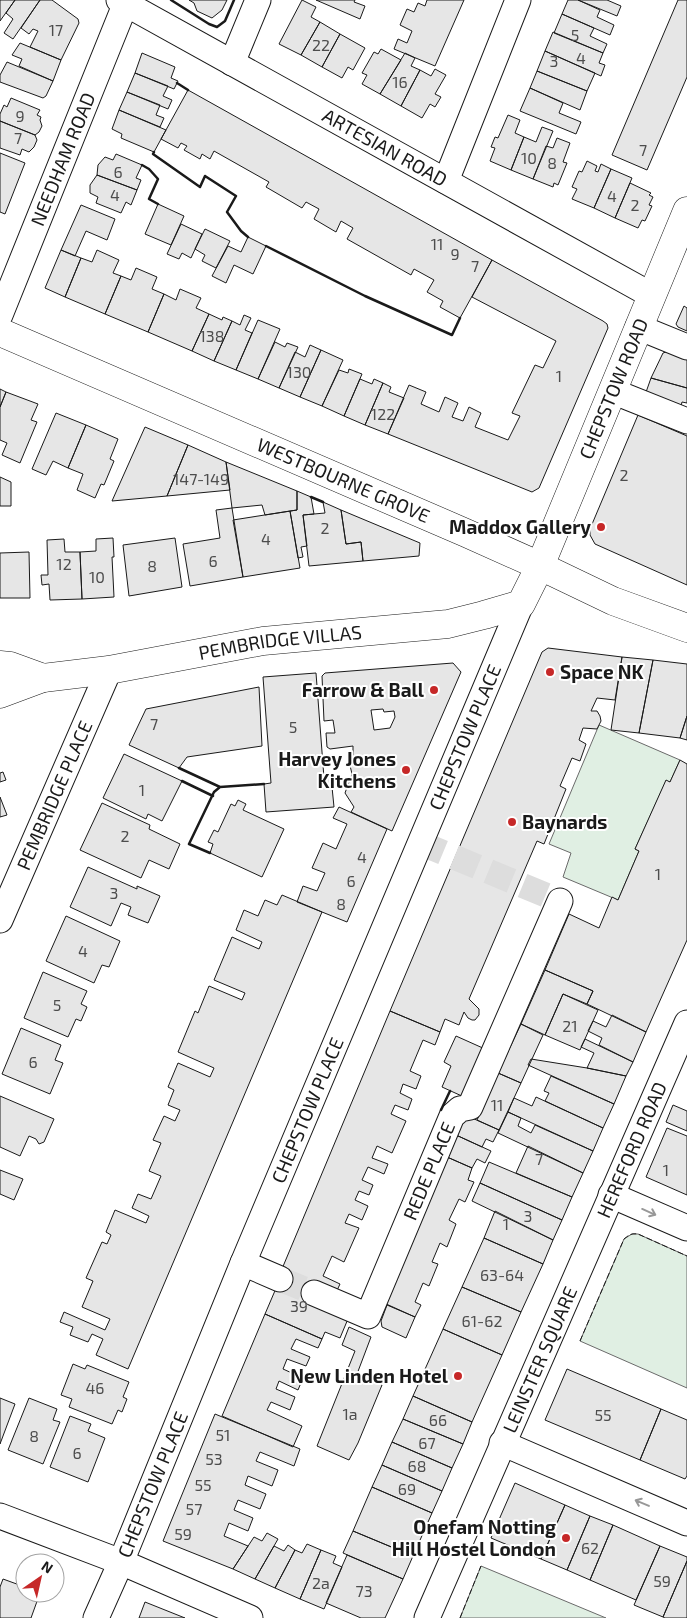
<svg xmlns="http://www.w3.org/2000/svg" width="687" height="1618" font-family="'Exo 2',sans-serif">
<rect width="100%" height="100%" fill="#fff"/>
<!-- green -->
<path fill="#e0efe3" stroke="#6a6a6a" d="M599 725 680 760 670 782 666 781 635 849 639 851 618 900 563 877 571 853 549 844Z
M632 1234H638L687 1256V1388L580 1341 624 1239Z
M481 1566 606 1618H460Z"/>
<!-- building -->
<path fill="#e6e6e6" stroke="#1a1a1a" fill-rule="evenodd" d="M0 0H15L0 21Z
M15 0H40L13 39 4 33 13 19 6 13Z
M40 0H52L78 19 79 23 61 60 30 47 38 31 33 29 29 34 21 28Z
M189 0H227L222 10 212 18 197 11 194 3Z
M302 0 316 7 311 17 320 22 301 55 279 44Z
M316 0H355L354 2 365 6 360 19Z
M427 0H464L435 66 394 49 398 39 407 43 412 31 400 25 407 9 414 12 418 3 425 6Z
M568 0H578L600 10 597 17 614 25 610 35 562 14Z
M578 0H607L621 6 617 16Z
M678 0H687V77L647 170 612 155Z
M562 14 594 28 590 36 607 44 603 53 554 33Z
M320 22 340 34 322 67 301 55Z
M553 32 603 53 599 63 605 65 601 76 545 51Z
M340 34 365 48 353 70 348 67 342 78 322 67Z
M20 43 61 60 53 81 19 66 22 59 12 55Z
M381 49 401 60 380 94 362 84 367 75 362 73 374 52 378 54Z
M545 51 595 73 587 91 537 71Z
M142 53 175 67 171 78 178 81 174 89 135 73Z
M405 53 415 58 411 66 420 70 401 106 380 94Z
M7 62 53 81 46 96 43 98 0 82V75Z
M435 69 446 75 435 94 441 97 435 107 430 104 422 118 401 106 420 70 431 76Z
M537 71 587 91 580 110 530 88Z
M135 73 168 86 163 96 172 100 168 109 127 92Z
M530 88 563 103 559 113 581 122 576 134 520 111Z
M188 90 492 260 460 318 440 307 443 301 427 292 434 280 414 269 411 275 347 239 353 228 341 221 336 232 314 219 319 209 306 202 302 208 266 187 269 182 214 151 210 159 202 154 200 159 184 150 187 146 181 143 178 148 161 139Z
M127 92 160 105 156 115 164 118 160 127 119 110Z
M11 98 40 110 37 115 41 117 40 120 42 126 39 132 35 135 0 121V114L4 105 7 107Z
M119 110 166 130 154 152 121 138 122 134 112 129Z
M508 115 520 120 515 133 524 137 511 170 490 161 495 148 491 147 495 137 498 138Z
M0 121 35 135 37 140 34 147 29 152 22 149 20 155 0 148Z
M542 127 553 131 533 179 511 170 524 137 536 142Z
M557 138 570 143 563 162 567 163 558 185 554 183 553 187 533 179 546 146 553 148Z
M0 153 25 163 5 214 0 212Z
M116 154 142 165 136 178 141 180 137 190 97 175 98 165 105 157 113 160Z
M587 161 597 166 595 171 598 172 601 164 611 169 594 208 572 199 577 189 572 187 579 171 582 172Z
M611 169 632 178 615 218 594 208Z
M97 175 137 190 131 205 126 202 121 213 96 203 98 197 90 193V185Z
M630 183 651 193 649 195 653 197 649 205 652 206 645 221 642 220 638 228 615 218Z
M158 204 184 216 171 245 145 234Z
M81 205 115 219 107 240 86 231 75 256 61 250Z
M181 224 202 234 191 258 182 253 179 259 167 254Z
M205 229 230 241 216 268 202 261 205 255 195 249Z
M248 237 266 246 253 274 234 265 226 283 212 276 228 246 241 252Z
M61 250 81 258 65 297 45 288Z
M97 250 119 260 113 273 121 276 105 314 65 297 81 258 92 262Z
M492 260 603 321 607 324 608 328 539 488 532 492 388 434 409 385 426 392 421 404 439 412 445 397 458 403 452 417 463 421 469 407 481 413 475 427 508 440 520 416 512 413 535 365 543 368 556 341 472 297Z
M136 268 157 277 152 289 164 294 148 332 105 314 121 276 131 280Z
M180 289 201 298 196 308 209 314 192 351 148 332 164 294 176 300Z
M684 306 687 308V331L678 327 676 324Z
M209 314 222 320 223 317 232 321 214 361 192 351Z
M244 315 251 318 245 330 252 333 236 370 214 361 232 321 240 325Z
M258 320 280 329 258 379 236 370Z
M275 342 285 347 287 343 298 347 279 388 258 379Z
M310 345 321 350 300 397 279 388 295 352 305 357Z
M321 350 343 360 322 406 300 397Z
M666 352 687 358V388L651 378 663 353Z
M349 369 362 374 344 416 322 406 339 370 348 373Z
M651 378 687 388V403L682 402 681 406 645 395Z
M360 379 372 384 374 379 383 383 365 425 344 416Z
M383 383 391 387 389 392 404 398 388 434 365 425Z
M0 389 6 392 0 407Z
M6 392 38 404 31 420 37 422 20 463 2 455 7 443 0 440V407Z
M56 413 86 425 68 468 53 461 46 475 32 469Z
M638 415 687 436V585L595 544 590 535V529Z
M86 425 118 439 110 459 114 461 104 485 101 484 95 498 77 490 83 474 68 468Z
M145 427 188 445 167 496 112 501Z
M188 445 226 462 230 490 167 496Z
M226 462 297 491V510L265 515 262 505 232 508Z
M0 477 11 482V506H0Z
M297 491 311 497 314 514 303 515 307 546 301 547 303 557 298 558 290 511 297 510Z
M323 502 341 510 346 544 361 542 363 561 309 566 303 515 325 513Z
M232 508 243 577 190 586 183 544 220 538 216 510Z
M341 510 420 543 419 556 363 561 361 542 346 544Z
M290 511 300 568 243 577 233 520Z
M113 538 114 557H112L114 597 82 599 80 552 96 551V539Z
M175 538 182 587 129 596 123 545Z
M64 539 65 552H80L82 599 50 600 49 584 42 585 41 575H48L47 540Z
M29 552 30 598H0V553Z
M548 648 622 657 615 700 597 698 591 711H597L600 716 601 721 597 729 583 728 579 740 586 744 580 761 572 758 560 786 566 789 544 844 537 841 469 999 479 1009V1015L475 1020H472L468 1018 464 1012 459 1025 445 1019 440 1032 390 1011 542 652Z
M622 657 653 660 639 733 611 730Z
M653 660 687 664V716L680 738 639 733Z
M453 663 461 672 392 831 351 812 354 807 345 793 352 774 348 757 353 756V746L330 749 327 747 326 733H335L333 720 324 721 322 676 325 673ZM383 709 384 712 394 711 395 717 390 728 374 730 371 710Z
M316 673 324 778 331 777 334 807 266 812 264 784 271 783 263 677Z
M259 687 262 746 187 757 179 768 129 745 146 709Z
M687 716V740L680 738Z
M124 754 182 781 162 821 148 814 146 819 103 798Z
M680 760 687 764V940L646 1032 587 1004 593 991 545 970 569 914 599 928 612 897 618 900 639 851 635 849 666 780 670 782Z
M3 772 6 780 0 782V773Z
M0 797 7 815 0 817Z
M238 800 246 804 243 810 284 829 262 877 210 853 213 844 208 842 214 830 218 832 231 804 235 806Z
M102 803 150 825 149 829 180 844 169 869 149 860 141 878 80 850Z
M339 807 387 829 347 922 297 902 303 886 317 891 325 873 312 868 323 843 336 849 347 824 333 818Z
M88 867 137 889V886L160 896 148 923 128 915 131 907 121 903 111 926 70 907Z
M282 895 322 912 128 1369 96 1355 103 1339 92 1334 88 1342 70 1335 73 1327 60 1322 64 1312 105 1330 110 1319 82 1307 93 1281 86 1278 102 1242 107 1244 111 1235 106 1232 115 1210 146 1223 149 1216 132 1208 138 1194 151 1199 161 1176 149 1171 161 1143 153 1140 164 1116 175 1121 180 1110 168 1105 174 1090 168 1087 178 1063 210 1077 214 1068 178 1052 195 1011 198 1013 209 986 242 1000 245 993 214 980 232 937 259 949 262 942 236 930 244 910 258 916 265 900 277 905Z
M66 916 120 941 109 967 102 965 94 983 46 961Z
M545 970 593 991 587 1004 563 994 545 1035 521 1024Z
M43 972 87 991 81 1004 87 1007 81 1021 76 1019 68 1037 24 1018Z
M563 994 598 1010 580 1050 545 1035Z
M390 1011 440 1032 435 1045 423 1040 410 1071 421 1076 416 1089 403 1084 400 1093 412 1099 408 1110 395 1105 391 1114 406 1121 392 1153 377 1146 372 1158 388 1164 384 1174 368 1167 362 1180 373 1185 369 1195 359 1191 355 1200 368 1206 362 1220 349 1214 345 1223 359 1228 344 1262 332 1256 323 1276 340 1284 333 1299 279 1276Z
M612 1015 646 1032 633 1062 599 1045 602 1038 588 1031 593 1021 606 1027Z
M521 1024 543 1035 521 1083 498 1073Z
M21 1028 61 1045 55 1060 63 1063 50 1094 2 1074Z
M456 1036 485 1049 464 1097 442 1087 451 1066 444 1062Z
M585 1039 633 1062 626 1076 587 1068 594 1053 581 1047Z
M531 1059 587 1068 626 1076 614 1104 528 1065Z
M498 1073 521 1083 499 1130 477 1120Z
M551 1076 614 1104 603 1128 545 1101 549 1093 544 1091Z
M0 1096 54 1119 44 1142 39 1144 36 1139 29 1136 20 1156 0 1147Z
M536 1097 603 1128 593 1151 508 1112 514 1098 532 1106Z
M673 1105 687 1111V1131L666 1122Z
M508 1112 521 1118 518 1126 531 1133 535 1125 593 1151 583 1173 498 1133Z
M472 1118 499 1130 493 1142 486 1139 482 1147 456 1135 464 1120Z
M667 1128 687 1136V1195L646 1177Z
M456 1135 491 1151 485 1163 477 1159 472 1168 447 1157Z
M528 1146 583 1173 572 1197 516 1173Z
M447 1157 472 1168 468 1180 474 1182 465 1202 459 1199 449 1220 456 1224 447 1247 440 1243 432 1262 438 1264 429 1286 423 1283 415 1302 421 1305 415 1317 384 1303Z
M489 1162 572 1197 562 1220 480 1183Z
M0 1170 23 1179 14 1200 0 1194Z
M480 1183 562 1220 553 1240 472 1201Z
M495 1211 553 1240 543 1264 484 1238Z
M484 1238 543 1264 521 1312 462 1287Z
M279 1276 314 1291 350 1314 340 1338 325 1332 322 1339 265 1314 280 1279Z
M462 1287 521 1312 502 1355 443 1329Z
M387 1305 415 1317 406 1338 382 1327 381 1321Z
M265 1314 322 1339 318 1348 296 1339 291 1349 310 1357 306 1366 287 1359 283 1369 303 1378 298 1390 279 1381 276 1389 295 1397 290 1410 271 1402 267 1410 302 1426 293 1447 222 1416Z
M349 1327 371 1337 357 1374 382 1385 358 1443 349 1460 317 1446 355 1351 342 1345Z
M443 1329 502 1355 472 1422 413 1396Z
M73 1364 85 1369 87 1365 129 1382 123 1397 127 1399 122 1412 118 1410 112 1424 69 1407 72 1399 61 1395Z
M567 1369 661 1409 640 1460 545 1420Z
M413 1396 472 1422 463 1444 403 1419Z
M0 1398 15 1404 0 1444Z
M29 1398 57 1409 53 1420 60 1422 43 1464 8 1450Z
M661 1409 687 1420V1476L685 1479 640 1460Z
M215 1414 300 1449 294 1466 260 1452 256 1461 278 1470 272 1486 248 1476 245 1485 266 1494 260 1509 238 1500 234 1510 253 1518 248 1531 229 1523 224 1536 248 1546 233 1569 163 1541Z
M70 1416 91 1424 88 1431 105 1438 88 1482 50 1467Z
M403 1419 463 1444 452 1468 392 1442Z
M392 1442 452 1468 442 1491 382 1465Z
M382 1465 442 1491 432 1513 372 1487Z
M515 1483 565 1505 541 1559 491 1538Z
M372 1487 432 1513 413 1556 353 1531Z
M565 1505 590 1516 567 1570 541 1559Z
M590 1516 613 1525 590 1580 567 1570Z
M613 1525 660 1546 636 1600 590 1580Z
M353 1531 413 1556 403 1579 343 1553Z
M267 1533 278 1539 255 1579 233 1569 254 1537 262 1541Z
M307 1544 321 1550 300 1599 275 1588 295 1550 302 1553Z
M288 1545 295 1550 275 1588 255 1579 274 1546 284 1551Z
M660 1546 687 1557V1561L663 1617 634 1605Z
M321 1550 336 1556 333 1563 342 1567 324 1609 300 1599Z
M347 1555 403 1579 385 1618H361L326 1603Z
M687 1561V1618H665L663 1617Z
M3 1579 25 1587V1593H40L31 1618H0V1587Z
M145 1602 185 1618H139Z"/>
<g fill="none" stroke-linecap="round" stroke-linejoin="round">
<!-- street-tunnel -->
<path stroke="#ddd" stroke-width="25" stroke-dasharray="25 12" stroke-linecap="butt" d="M420 843 560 901
M280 1279 314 1293"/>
<!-- street casing -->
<g stroke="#1a1a1a" stroke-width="27">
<g id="street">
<path id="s1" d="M119 0 651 295"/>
<path d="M232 63 258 0"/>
<path d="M446 181 518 0"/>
<path id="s2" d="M0 315 125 5"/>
<path d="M638 327 687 347"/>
<path d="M612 391 687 421"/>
<path id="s3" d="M0 920 109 670"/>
<path d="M611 1195 687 1228"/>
<path d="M243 1263 280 1279"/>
<path id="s4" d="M314 1293 368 1316 452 1116 460 1109 470 1107 560 901"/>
<path d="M502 1443 687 1523"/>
<path d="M0 1516 121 1562 250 1618"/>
<path id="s5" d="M96 1618 121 1562 243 1263 521 604"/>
<path id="s6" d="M427 1618 687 1023"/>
</g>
</g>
<!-- secondary casing -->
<g stroke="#1a1a1a" stroke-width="29">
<g id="secondary">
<path id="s7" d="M0 332 466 533 540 566"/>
<path d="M0 665 10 666 43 678"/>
</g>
</g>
<!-- primary casing -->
<g stroke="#1a1a1a" stroke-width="29">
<g id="primary">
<path d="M540 566 613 601 687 628"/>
<path id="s8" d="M0 694 43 678 109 670 263 641 448 624 484 615 521 604 540 566 687 211"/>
</g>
</g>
<!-- street -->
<use href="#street" stroke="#fff" stroke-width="25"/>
<!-- secondary -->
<use href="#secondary" stroke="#fff" stroke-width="28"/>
<!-- primary -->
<use href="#primary" stroke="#fff" stroke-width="28"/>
<!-- fence -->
<path stroke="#1a1a1a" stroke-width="1" stroke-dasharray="6 2.5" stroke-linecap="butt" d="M580 1341 624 1239C629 1235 631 1233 638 1234L687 1256
M460 1618 481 1566"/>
<!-- wall -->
<path stroke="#1a1a1a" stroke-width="2.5" d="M171 0 209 24 217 27 225 21 234 0
M177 83 188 90
M154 152 153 154 200 187 205 176 236 196 227 212 241 231 248 237
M142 165 149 169 158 179 149 199 158 204
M266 246 365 296 452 335 460 318
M311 497 323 502
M179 768 220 787
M182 781 213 796
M210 853 189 844 214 792 220 787 264 784
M441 1110 450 1091"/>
</g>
<!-- one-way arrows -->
<defs><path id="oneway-shaft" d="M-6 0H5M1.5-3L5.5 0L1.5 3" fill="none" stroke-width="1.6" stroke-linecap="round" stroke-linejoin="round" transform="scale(1.25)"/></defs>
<g stroke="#989898">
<use href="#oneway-shaft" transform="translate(649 1212) rotate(24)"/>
<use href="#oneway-shaft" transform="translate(642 1503) rotate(-157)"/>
</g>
<!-- markers -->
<g fill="#c62828" stroke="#fff" stroke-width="2">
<circle cx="601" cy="527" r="5"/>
<circle cx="550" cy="672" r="5"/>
<circle cx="434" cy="690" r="5"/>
<circle cx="406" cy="770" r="5"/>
<circle cx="512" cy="822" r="5"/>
<circle cx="458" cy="1376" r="5"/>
<circle cx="566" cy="1538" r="5"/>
</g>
<g text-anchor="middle" stroke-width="4" stroke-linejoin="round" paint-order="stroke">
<!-- number labels -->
<g font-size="16" fill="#4d4d4d">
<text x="56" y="36">17</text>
<text x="575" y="41">5</text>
<text x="321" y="51">22</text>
<text x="581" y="64">4</text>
<text x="554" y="67">3</text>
<text x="400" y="88">16</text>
<text x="20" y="122">9</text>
<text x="18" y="144">7</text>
<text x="643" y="156">7</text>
<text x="529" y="164">10</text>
<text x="552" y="169">8</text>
<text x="118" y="178">6</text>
<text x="115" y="201">4</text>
<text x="612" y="202">4</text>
<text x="635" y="211">2</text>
<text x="437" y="250">11</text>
<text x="455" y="260">9</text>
<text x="475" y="272">7</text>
<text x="212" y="342">138</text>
<text x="299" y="378">130</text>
<text x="559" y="382">1</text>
<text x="383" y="420">122</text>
<text x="624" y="481">2</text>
<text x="201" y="485">147-149</text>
<text x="325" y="534">2</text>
<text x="266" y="545">4</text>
<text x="213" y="567">6</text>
<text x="64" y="570">12</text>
<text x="152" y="572">8</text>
<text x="97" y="583">10</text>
<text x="154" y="730">7</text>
<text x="293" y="733">5</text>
<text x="142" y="796">1</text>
<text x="125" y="842">2</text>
<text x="362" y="863">4</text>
<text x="658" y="880">1</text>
<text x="351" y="887">6</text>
<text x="114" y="899">3</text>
<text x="341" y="910">8</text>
<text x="83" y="957">4</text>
<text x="57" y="1011">5</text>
<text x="570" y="1032">21</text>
<text x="33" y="1068">6</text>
<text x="497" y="1111">11</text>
<text x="539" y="1165">7</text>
<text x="666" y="1176">1</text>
<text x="528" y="1222">3</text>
<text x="506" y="1230">1</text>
<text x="502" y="1281">63-64</text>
<text x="299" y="1312">39</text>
<text x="482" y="1327">61-62</text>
<text x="95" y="1394">46</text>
<text x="350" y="1420">1a</text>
<text x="603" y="1421">55</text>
<text x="438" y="1426">66</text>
<text x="223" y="1441">51</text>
<text x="34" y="1442">8</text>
<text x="427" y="1449">67</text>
<text x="77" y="1459">6</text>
<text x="214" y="1465">53</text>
<text x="417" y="1472">68</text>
<text x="203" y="1491">55</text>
<text x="407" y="1495">69</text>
<text x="194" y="1515">57</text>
<text x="183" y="1540">59</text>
<text x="590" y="1554">62</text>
<text x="662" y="1587">59</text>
<text x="321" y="1589">2a</text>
<text x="364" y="1597">73</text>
</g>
<!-- street labels -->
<g font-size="19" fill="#1a1a1a" stroke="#fff">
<text dy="7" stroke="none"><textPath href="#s1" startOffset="304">ARTESIAN ROAD</textPath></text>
<text dy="7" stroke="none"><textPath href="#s2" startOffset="168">NEEDHAM ROAD</textPath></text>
<text dy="7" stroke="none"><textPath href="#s8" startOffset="765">CHEPSTOW ROAD</textPath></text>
<text dy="7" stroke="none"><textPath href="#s7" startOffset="374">WESTBOURNE GROVE</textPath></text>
<text dy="7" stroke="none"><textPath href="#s8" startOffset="286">PEMBRIDGE VILLAS</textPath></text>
<text dy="7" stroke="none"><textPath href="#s5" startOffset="955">CHEPSTOW PLACE</textPath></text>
<text dy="7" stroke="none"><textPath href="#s3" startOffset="136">PEMBRIDGE PLACE</textPath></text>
<text dy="7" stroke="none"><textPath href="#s5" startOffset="550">CHEPSTOW PLACE</textPath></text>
<text dy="7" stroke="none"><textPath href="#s6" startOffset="511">HEREFORD ROAD</textPath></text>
<text dy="7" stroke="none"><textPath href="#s4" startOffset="216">REDE PLACE</textPath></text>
<text dy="7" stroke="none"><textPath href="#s6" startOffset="282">LEINSTER SQUARE</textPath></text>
<text dy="7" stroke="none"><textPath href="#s5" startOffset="145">CHEPSTOW PLACE</textPath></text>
</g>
<!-- poi labels -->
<g font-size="19" font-weight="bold" fill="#1a1a1a" stroke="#fff" text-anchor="end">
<text x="591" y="534">Maddox Gallery</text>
<text x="560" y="679" text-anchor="start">Space NK</text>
<text x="424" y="697">Farrow &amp; Ball</text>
<text x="396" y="766">Harvey Jones<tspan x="396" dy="22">Kitchens</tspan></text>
<text x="522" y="829" text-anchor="start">Baynards</text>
<text x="448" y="1383">New Linden Hotel</text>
<text x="556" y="1534">Onefam Notting<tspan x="556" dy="22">Hill Hostel London</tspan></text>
</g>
</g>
<!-- north arrow -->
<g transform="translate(40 1578) rotate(34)"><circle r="24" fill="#ffffff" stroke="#a3a3a3"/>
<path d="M0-4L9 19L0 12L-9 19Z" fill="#c62828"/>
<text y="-8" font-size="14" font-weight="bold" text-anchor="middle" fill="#1a1a1a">N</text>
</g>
</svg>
